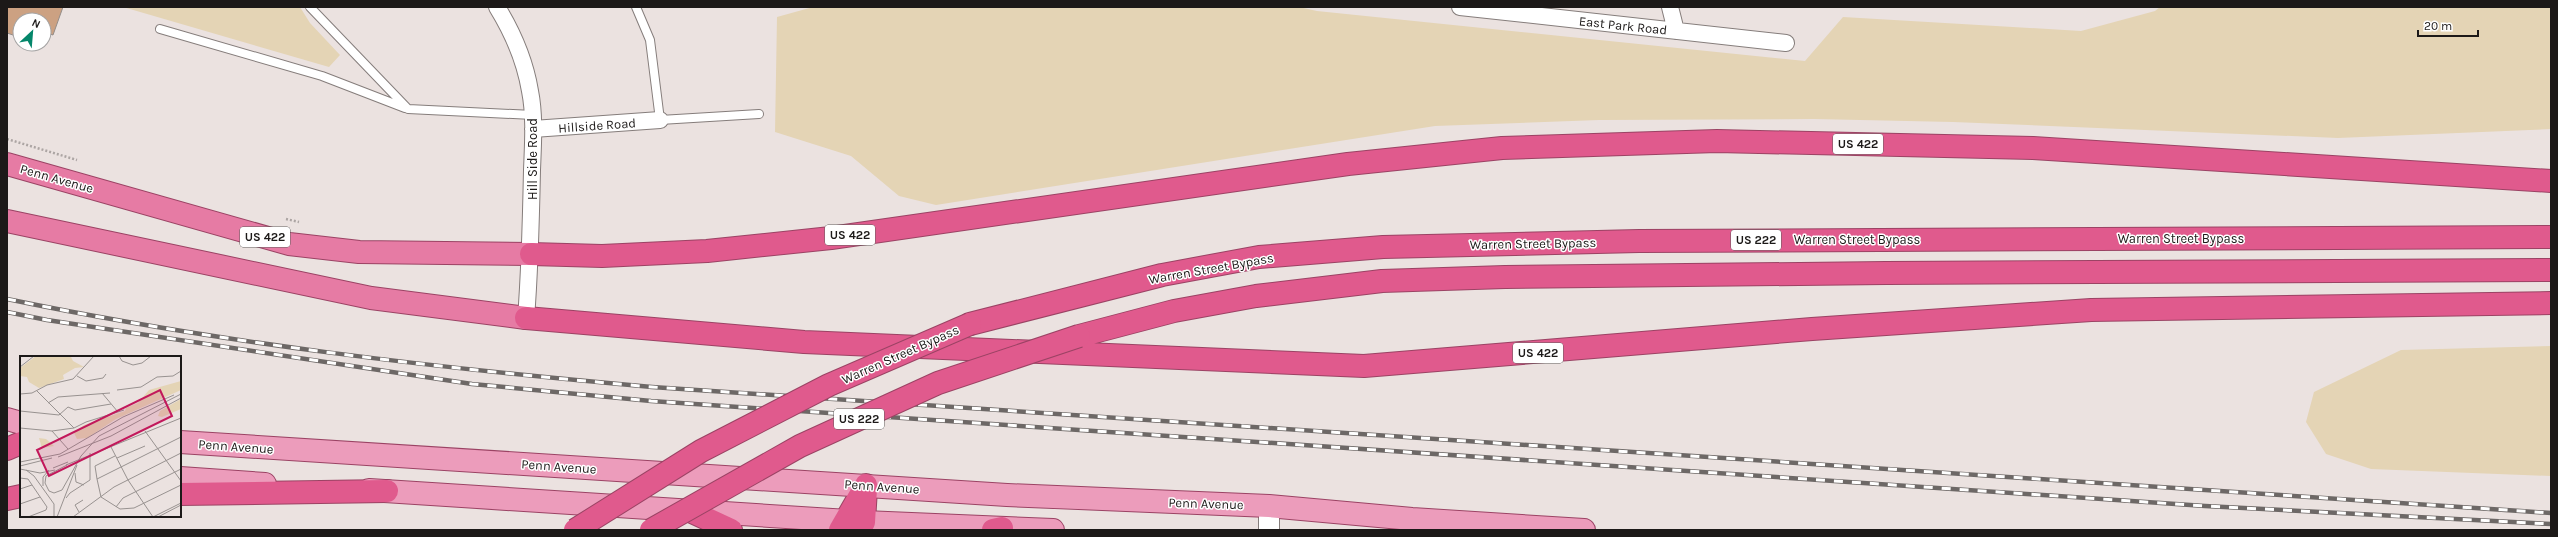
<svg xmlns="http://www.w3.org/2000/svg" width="2558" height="537" font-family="Karla,sans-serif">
<rect width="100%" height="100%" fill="#ebe2e0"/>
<!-- green -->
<path fill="#e4d4b5" d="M123 7H300L310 23 340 55 329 67Z
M813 7H1299L1317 11 1805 61 1843 17 2081 31 2155 11 2160 7H2551V129L2338 138 1953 122 1814 119 1599 120 1435 126 936 205 899 196 851 156 775 132 777 17Z
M2551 346V476L2371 469 2326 454 2306 422 2314 392 2401 350Z"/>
<!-- building -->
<path fill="#cca182" stroke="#948d89" d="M7 7H63L53 35 44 32V20H20L16 36 7 33Z"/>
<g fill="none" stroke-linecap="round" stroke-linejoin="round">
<!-- service casing -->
<g stroke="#857d7b" stroke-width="10">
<path id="service" d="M310 7 408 109 533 115
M636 7 650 40 660 120 759 114
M160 29 322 76 405 108"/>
</g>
<!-- minor casing -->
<g stroke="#857d7b" stroke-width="18">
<path id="minor" d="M497 7C513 33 525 61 530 91 535 116 533 144 532 170 531 219 530 268 526 318
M1460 7 1786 43
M1670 7 1676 31
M533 129 660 120"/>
</g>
<!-- tertiary casing -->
<g stroke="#857d7b" stroke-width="22">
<path id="tertiary" d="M1269 530V506"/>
</g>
<!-- primary casing -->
<g stroke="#9b4364" stroke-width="24">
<path id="primary" d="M7 419 21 423
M180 442 1007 495 1269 506 1412 519 1584 530
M180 478 265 484
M369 490 864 522 1053 530"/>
</g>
<!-- trunk casing -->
<g stroke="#9b4364" stroke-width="24">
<path id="trunk" d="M7 164 289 244 359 252 531 254
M7 221 371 298 526 318"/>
</g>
<!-- motorway casing -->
<g stroke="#9b4364" stroke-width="24">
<path id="motorway" d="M531 254 602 256 707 251 831 238 1348 164 1502 148 1717 141 2033 148 2551 181
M526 318 804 342 1364 366 1812 329 2091 310 2551 303
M970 324 1162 275 1259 257 1383 247 1639 241 2551 237
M1079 336 1174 311 1256 296 1382 281 1505 277 1886 273 2551 270
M7 449 21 443
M180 494 387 491
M7 499 21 496
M688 510 731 530
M840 530 866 485
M860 530 864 522 866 488
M993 530 1002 528"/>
</g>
<!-- path -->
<path stroke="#aca5a3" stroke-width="2.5" stroke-dasharray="2 2" stroke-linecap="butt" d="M7 139 77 160
M286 219 299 222"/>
<!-- service -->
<use href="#service" stroke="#fff" stroke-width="8"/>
<!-- minor -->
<use href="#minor" stroke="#fff" stroke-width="16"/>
<!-- tertiary -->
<use href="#tertiary" stroke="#fff" stroke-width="20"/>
<!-- primary -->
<use href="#primary" stroke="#ec9cbb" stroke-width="22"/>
<!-- trunk -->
<use href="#trunk" stroke="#e67ba4" stroke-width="22"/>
<!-- motorway -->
<use href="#motorway" stroke="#e05a8d" stroke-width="22"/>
<!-- rail casing -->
<g stroke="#6d6866" stroke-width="4.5">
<path id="rail" d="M7 299C220 343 435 368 652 387L2551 513
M7 312 47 320 472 384 651 401 2205 506 2551 524"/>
</g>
<!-- rail -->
<use href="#rail" stroke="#fff" stroke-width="3" stroke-dasharray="9" stroke-linecap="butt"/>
<!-- motorway-bridge casing -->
<g stroke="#9b4364" stroke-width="24" stroke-linecap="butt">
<path id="motorway-bridge" d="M575 530 701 451 829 385 970 324
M651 530 800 446 938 383 1079 336"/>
</g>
<!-- motorway-bridge -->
<use href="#motorway-bridge" stroke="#e05a8d" stroke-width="22"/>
</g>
<g text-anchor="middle" stroke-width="3" stroke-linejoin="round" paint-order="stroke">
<!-- shield labels -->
<g fill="#fff" stroke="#605e5d" stroke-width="1">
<rect x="1833" y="134" width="50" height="20" rx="3"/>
<rect x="825" y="225" width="50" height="20" rx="3"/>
<rect x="240" y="227" width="50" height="20" rx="3"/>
<rect x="1731" y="230" width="50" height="20" rx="3"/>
<rect x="1513" y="343" width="50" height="20" rx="3"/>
<rect x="834" y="409" width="50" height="20" rx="3"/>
</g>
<g font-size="12" font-weight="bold" fill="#1c1918">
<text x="1858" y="148">US 422</text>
<text x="850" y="239">US 422</text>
<text x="265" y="241">US 422</text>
<text x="1756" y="244">US 222</text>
<text x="1538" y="357">US 422</text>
<text x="859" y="423">US 222</text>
</g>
<!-- street labels -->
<g font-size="13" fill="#1c1918" stroke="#fff">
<text transform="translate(1623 25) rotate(6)" y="5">East Park Road</text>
<text transform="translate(597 125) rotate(-4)" y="5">Hillside Road</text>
<text transform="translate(532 159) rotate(-90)" y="5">Hill Side Road</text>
<text transform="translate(57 178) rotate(16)" y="5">Penn Avenue</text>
<text x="2181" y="243">Warren Street Bypass</text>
<text x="1857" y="244">Warren Street Bypass</text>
<text transform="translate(1533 243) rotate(-1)" y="5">Warren Street Bypass</text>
<text transform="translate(1211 268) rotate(-10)" y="5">Warren Street Bypass</text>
<text transform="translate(900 354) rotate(-24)" y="5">Warren Street Bypass</text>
<text transform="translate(236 446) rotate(4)" y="5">Penn Avenue</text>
<text transform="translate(559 466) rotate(4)" y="5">Penn Avenue</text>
<text transform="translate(882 486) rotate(4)" y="5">Penn Avenue</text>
<text transform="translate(1206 503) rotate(2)" y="5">Penn Avenue</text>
</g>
</g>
<!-- overview -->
<g transform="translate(20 356)">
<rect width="161" height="161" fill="#ebe2e0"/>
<path d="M16 0H55L51 1 53 5 64 11 55 12 43 19 44 23 19 32 9 26 7 21 0 20V12ZM161 25V34L96 63 67 82 57 83 54 77 64 69 105 55 106 52 118 47 129 34ZM161 43V53L142 61 138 60 140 55ZM19 82 26 83 34 90 22 92Z" fill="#e4d4b5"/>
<path fill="none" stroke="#e4bade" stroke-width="2" d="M61 161H78"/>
<path fill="none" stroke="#989290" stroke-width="1" d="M99 0 102 5 113 9 122 7 131 0M0 11 14 0M57 20 66 25 83 22 86 18M97 34 121 31 137 21 153 20 161 15M17 35 54 72M82 37 98 56M0 38 12 37 27 29 53 23 74 0M28 47 38 41 90 37M48 51 55 54 91 48M0 55 39 59 48 51M0 72 32 75 54 72 66 66 104 54M32 75 48 93M125 75 161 125M90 89 108 124 133 161M95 100 75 110 77 123 81 141 100 153 114 152 161 129M38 101 91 80 161 42M97 102 125 90M0 106 40 98 103 61 154 39M46 109 161 62M47 109 26 120 25 127 29 135 34 137 42 134 61 100 79 80 161 38M0 110 32 102M33 112 48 106M0 113 20 117 35 114M6 114 14 120 34 148V161M55 117 56 126 64 129M0 122 8 123 27 151 26 154 8 161M77 123 161 81M23 130V121L29 114M0 133 12 129M46 142 50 137 70 124V97M0 148 20 141M96 151 103 142 161 113M59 156 55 149 63 144M37 161 57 109M53 161 94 131 161 97M133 161 161 147M138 161 161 149"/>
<path fill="#c2185b" fill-opacity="0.15" stroke="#c2185b" stroke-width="2" d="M140 34 152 60 29 120 17 94Z"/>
<rect width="161" height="161" fill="none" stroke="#1c1918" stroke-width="2"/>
</g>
<!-- border -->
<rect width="2558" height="537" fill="none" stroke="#1c1918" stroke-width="16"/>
<!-- north arrow -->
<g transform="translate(32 32) rotate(26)"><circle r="19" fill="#ffffff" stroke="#a4a3a3"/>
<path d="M0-3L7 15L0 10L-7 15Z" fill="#04866a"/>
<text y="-6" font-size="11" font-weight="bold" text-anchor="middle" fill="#1c1918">N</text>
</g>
<!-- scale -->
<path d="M2418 30v6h60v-6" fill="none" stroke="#1c1918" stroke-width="2"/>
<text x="2424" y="30" font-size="12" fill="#1c1918" stroke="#ffffff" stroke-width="3" paint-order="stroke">20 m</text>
</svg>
